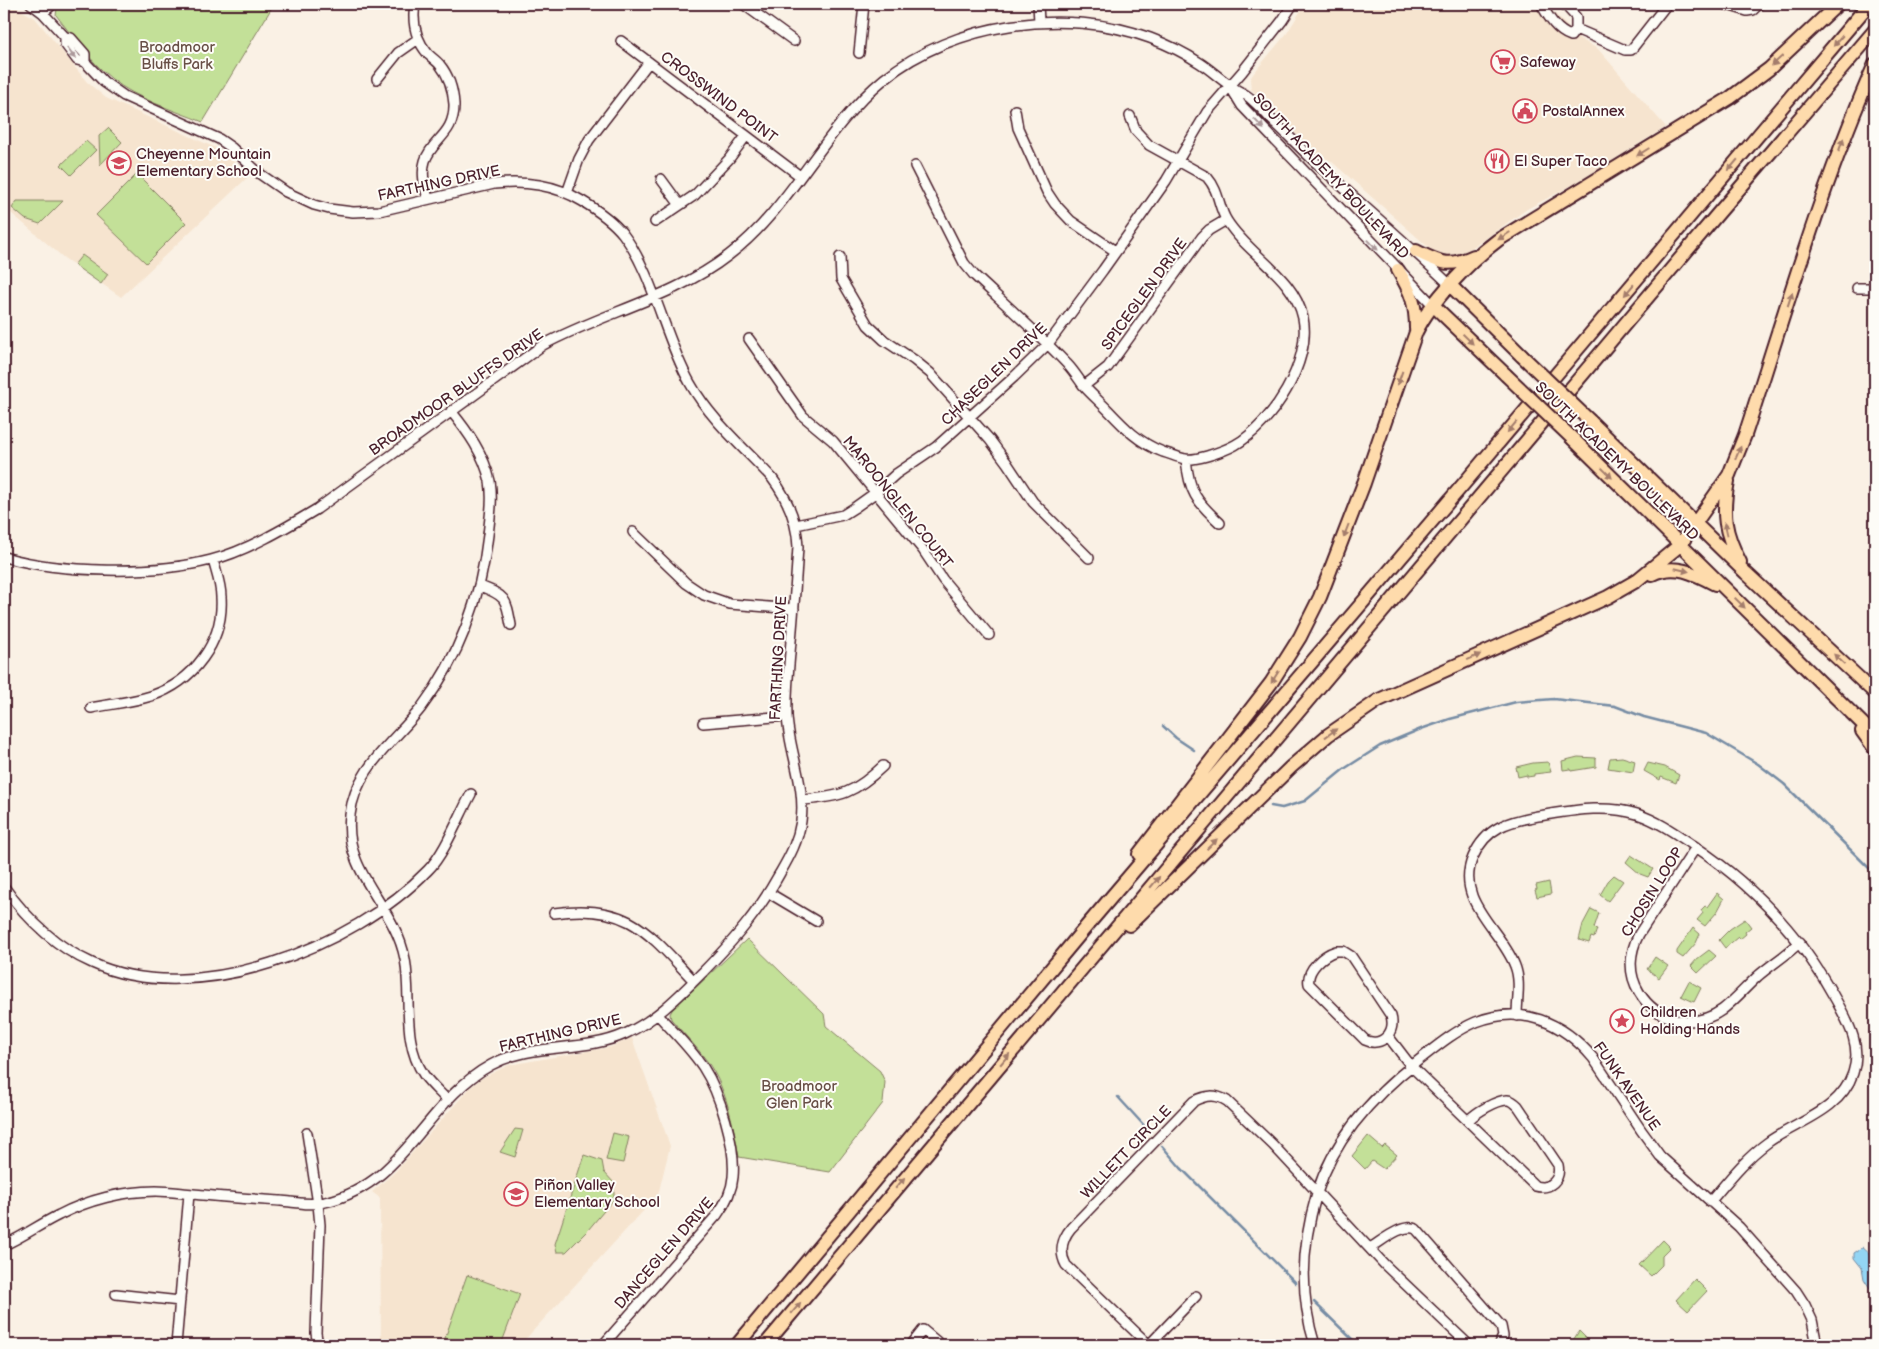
<svg xmlns="http://www.w3.org/2000/svg" width="1879" height="1349" font-family="'Balsamiq Sans',sans-serif">
<rect width="100%" height="100%" fill="#faf1e5"/>
<filter id="ink" filterUnits="userSpaceOnUse"><feTurbulence type="fractalNoise" baseFrequency=".02" numOctaves="2"/><feDisplacementMap in="SourceGraphic" scale="10" xChannelSelector="R" yChannelSelector="G"/><feConvolveMatrix kernelMatrix="1 2 1 2 8 2 1 2 1" color-interpolation-filters="sRGB"/></filter>
<g filter="url(#ink)">
<!-- built -->
<path fill="#f6e4cf" d="M4 4H10L35 18 87 82 106 98 220 150 249 176 121 297 64 258 4 207Z
M1305 4H1545L1580 39 1598 49 1666 127 1578 182 1527 209 1466 252 1458 256 1444 258 1435 253 1331 161 1315 153 1251 89 1250 79 1253 74 1287 33Z
M632 1038 670 1146 658 1195 520 1345H387L381 1343 380 1198 372 1192 396 1171 469 1089 482 1078 509 1065 611 1047Z"/>
<!-- green -->
<path fill="#c3e098" stroke="#868062" d="M62 4H274L203 122C174 110 136 99 112 79 90 61 73 37 56 15L57 9Z
M108 128 122 142 100 165 99 136Z
M86 141 96 150 71 175 61 165Z
M137 174 186 223 146 263 96 215Z
M17 201H63L40 224 25 219 12 208Z
M82 255 108 274 101 284 74 265Z
M1578 757 1596 758V767L1571 771V769L1563 770 1562 761Z
M1622 757 1635 761 1633 772 1608 768 1610 758Z
M1548 762 1551 772 1534 774V776L1527 777V775L1518 777 1516 767 1533 763Z
M1648 763 1665 767 1679 775 1676 783 1661 777 1660 780 1644 771Z
M1631 855 1653 869 1648 877 1640 874 1626 862Z
M1614 875 1623 881 1608 901 1600 895 1608 881Z
M1549 882 1551 894 1537 897 1535 890 1537 889 1536 885Z
M1717 893 1724 899 1717 912 1705 926 1697 920 1703 913 1701 910 1705 906 1707 907Z
M1591 909 1599 913 1594 928 1597 929 1594 938 1591 937 1589 943 1579 940 1583 924Z
M1745 919 1751 927 1745 932 1746 934 1740 939 1738 937 1725 948 1719 940 1730 929Z
M1693 928 1700 934 1696 943 1683 958 1677 954V951Z
M747 939 824 1014 826 1026 880 1071 885 1082 883 1103 830 1172 739 1157C733 1124 727 1089 707 1061 696 1046 683 1033 671 1019L670 1014 672 1010Z
M1709 950 1716 956 1698 973 1691 966 1697 959Z
M1655 957 1668 966 1659 978 1647 969Z
M1689 981 1701 988 1694 1002 1681 996Z
M515 1129 523 1130 515 1157 500 1152Z
M613 1133 629 1137 623 1163 606 1160Z
M1368 1136 1382 1148 1385 1145 1397 1155 1384 1169 1372 1161 1365 1169 1352 1156Z
M584 1155 602 1161 604 1172 614 1183V1199L588 1230 566 1252H557L555 1244Z
M1663 1240 1670 1247 1662 1255V1265L1651 1276 1639 1265Z
M467 1275 520 1294 501 1345H447L443 1344Z
M1695 1279 1707 1291 1688 1311 1676 1300Z
M1579 1331 1592 1344 1590 1345H1570Z"/>
<!-- water -->
<path fill="#93d5f4" stroke="#768ca4" d="M1863 1247C1870 1251 1869 1258 1875 1263V1296L1864 1279 1862 1268 1854 1258V1253Z"/>
<g fill="none" stroke-linecap="round" stroke-linejoin="round">
<!-- stream -->
<path stroke="#768ca4" stroke-width="2.5" d="M1163 726 1176 738 1194 750
M1271 806 1282 808 1305 801 1344 769 1380 746 1421 729 1450 719 1516 702 1554 699 1615 706 1644 717 1706 733 1758 764 1784 784 1875 874
M1118 1097 1150 1132
M1162 1146 1181 1168 1296 1283
M1314 1302 1358 1345"/>
<!-- minor casing -->
<g stroke="#4a1f2b" stroke-width="12">
<path id="minor" d="M31 4 43 13 65 37 71 38 85 54V62
M415 4C412 22 416 40 428 54 432 58 437 61 440 65 449 76 453 90 454 104 455 135 432 139 425 161 421 174 425 187 428 199
M743 4 794 41
M1038 4 1039 22
M1541 4C1548 16 1556 31 1571 36L1576 29V17L1564 4
M1724 4 1747 11 1753 10 1759 4
M43 13 53 4
M1576 29 1625 50H1631L1667 4
M621 41 800 176
M859 53 864 4
M377 79 398 53 418 39
M1231 88 1242 106 1433 305
M1015 110 1018 128 1047 192 1055 204 1071 221 1115 251
M915 166 964 263 974 275C1005 304 1038 333 1067 364 1073 370 1078 378 1083 385 1090 393 1099 401 1107 409 1124 427 1139 443 1163 452 1170 454 1177 457 1185 459 1191 460 1200 458 1207 456 1217 453 1226 450 1235 445 1272 424 1312 362 1303 318 1294 276 1249 256 1227 221 1218 207 1220 192 1207 177L1149 145 1136 131 1130 116
M661 179 680 205
M567 193 579 159 589 140 649 62
M655 222 695 195 729 159 746 136
M840 257 841 279 868 325 884 340 914 360 930 373 990 440 1007 463 1033 502 1089 558
M1857 288H1875
M749 339 803 416 833 441 923 550 943 580 989 635
M1084 386 1108 367 1202 237 1209 230 1226 220
M1186 459C1189 492 1196 501 1220 523
M796 525 843 515 854 508 875 493 896 474 936 447 1014 377 1048 344 1103 270 1166 181 1207 112 1242 72 1282 21 1293 4
M633 532 686 583 704 595 730 604 794 609
M4 557C61 573 153 575 211 560 245 552 287 527 317 509L543 345C604 312 674 298 729 255 791 208 823 129 884 79 954 22 1066 7 1150 38 1166 44 1185 53 1200 63 1211 70 1220 79 1231 86 1237 91 1244 93 1250 98 1257 104 1264 111 1270 118 1289 136 1307 155 1326 172 1368 210 1410 246 1450 285
M480 586C506 596 506 598 511 625
M91 708C111 704 132 702 151 696 193 682 224 642 221 597 221 584 216 572 213 560
M703 723 787 716
M802 800C841 797 855 793 883 766
M1696 847 1639 934C1629 953 1628 974 1639 992 1656 1021 1694 1030 1722 1010 1735 1000 1746 987 1758 976 1772 964 1787 955 1800 942
M4 887C27 919 56 947 92 963 195 1010 354 947 428 870 445 853 459 816 471 794
M769 893 816 921
M554 913C627 902 648 932 694 981
M1336 951H1343L1351 956 1391 1016C1396 1032 1382 1048 1365 1040L1309 984C1306 970 1323 955 1336 951Z
M1517 1016C1517 1000 1521 981 1515 966 1501 929 1454 901 1473 857 1486 827 1509 821 1538 816 1571 811 1605 804 1637 814 1658 821 1675 833 1693 845 1753 885 1802 937 1836 1000 1849 1024 1862 1046 1853 1073 1840 1112 1797 1121 1767 1143 1745 1159 1728 1181 1710 1202
M1388 1036 1411 1066 1535 1186C1550 1190 1561 1180 1558 1165L1518 1106C1515 1103 1512 1100 1508 1100 1498 1099 1475 1113 1469 1120
M448 1101C440 1092 431 1085 424 1075 401 1041 412 997 405 959 395 905 343 874 350 815 355 769 394 742 421 708 460 656 481 598 488 535 490 517 493 499 490 481 484 454 468 432 451 411
M307 1133 318 1204 320 1225 316 1333 318 1345
M4 1245C23 1237 40 1224 59 1215 88 1200 123 1191 156 1191 168 1191 181 1193 193 1194 222 1197 252 1199 281 1201 295 1202 311 1206 325 1202 406 1184 425 1101 491 1065 532 1042 583 1053 625 1034 656 1020 679 996 703 972 735 939 758 913 780 873 790 856 798 841 801 821 806 785 789 752 787 716 786 691 789 666 791 641 794 609 796 578 798 547 797 520 788 499 772 478 744 448 710 419 690 383 664 337 654 275 623 234 612 220 597 210 582 201 554 184 525 181 494 184L379 211 353 212 329 209 314 205 286 192 260 174 232 148 219 139 124 96 104 82 85 62 77 60 65 44V37
M1370 1248C1382 1241 1402 1223 1416 1229L1501 1326 1503 1336 1499 1345
M116 1294 180 1301
M176 1345 189 1194
M603 1345 717 1215C725 1204 732 1191 733 1177 736 1146 720 1093 703 1067 691 1049 674 1032 658 1015
M911 1345 923 1330 941 1345
M1149 1345 1066 1265C1059 1252 1062 1239 1071 1228L1194 1101C1206 1095 1215 1094 1227 1101L1273 1145 1385 1265 1469 1345
M1149 1345 1196 1296
M1315 1345C1299 1295 1302 1243 1317 1193 1334 1138 1375 1094 1419 1060 1437 1046 1455 1031 1476 1022 1521 1004 1563 1022 1593 1058L1641 1130 1660 1156 1739 1227 1796 1291 1805 1305 1812 1320 1817 1345"/>
</g>
<!-- highway casing -->
<g stroke="#4a1f2b" stroke-width="16">
<path id="highway" d="M1416 251C1441 263 1448 268 1474 256
M1398 270C1411 292 1416 304 1416 329
M1450 285 1522 356
M1433 305 1506 375
M1590 421 1746 573 1875 693
M1573 439 1875 736
M1728 481C1722 514 1724 532 1740 562
M1652 574C1675 563 1694 573 1715 584
M1862 731 1875 749
M1139 854 1271 683 1300 637 1320 597 1364 483 1416 332C1431 301 1470 261 1498 240L1730 98 1769 69 1838 4
M1129 925 1291 767 1328 735 1379 700 1608 597 1636 581 1680 545 1729 475 1745 435C1786 310 1822 183 1875 64
M737 1345 1085 928 1467 480 1869 4
M765 1345 1716 216 1875 30"/>
</g>
<!-- minor -->
<use href="#minor" stroke="#fdfcf7" stroke-width="9"/>
<!-- highway -->
<use href="#highway" stroke="#fedbac" stroke-width="12"/>
<!-- highway-bridge casing -->
<g stroke="#4a1f2b" stroke-width="16" stroke-linecap="butt">
<path id="highway-bridge" d="M1522 356 1590 421
M1506 375 1573 439"/>
</g>
<!-- highway-bridge -->
<use href="#highway-bridge" stroke="#fedbac" stroke-width="12"/>
</g>
<!-- one-way arrows -->
<defs><path id="oneway-solid" d="M-6-.8H1V-3.2L6.5 0L1 3.2V.8H-6Z" transform="scale(1.25)"/></defs>
<g fill="#a47d6c">
<use href="#oneway-solid" transform="translate(1838 41) rotate(130)"/>
<use href="#oneway-solid" transform="translate(1777 61) rotate(137)"/>
<use href="#oneway-solid" transform="translate(1841 145) rotate(-70)"/>
<use href="#oneway-solid" transform="translate(1643 152) rotate(148)"/>
<use href="#oneway-solid" transform="translate(1733 165) rotate(130)"/>
<use href="#oneway-solid" transform="translate(1504 236) rotate(148)"/>
<use href="#oneway-solid" transform="translate(1629 290) rotate(130)"/>
<use href="#oneway-solid" transform="translate(1790 299) rotate(-72)"/>
<use href="#oneway-solid" transform="translate(1468 339) rotate(44)"/>
<use href="#oneway-solid" transform="translate(1400 378) rotate(109)"/>
<use href="#oneway-solid" transform="translate(1512 427) rotate(130)"/>
<use href="#oneway-solid" transform="translate(1738 453) rotate(-67)"/>
<use href="#oneway-solid" transform="translate(1607 473) rotate(44)"/>
<use href="#oneway-solid" transform="translate(1726 529) rotate(-103)"/>
<use href="#oneway-solid" transform="translate(1346 531) rotate(111)"/>
<use href="#oneway-solid" transform="translate(1682 570) rotate(13)"/>
<use href="#oneway-solid" transform="translate(1740 603) rotate(45)"/>
<use href="#oneway-solid" transform="translate(1474 657) rotate(-24)"/>
<use href="#oneway-solid" transform="translate(1839 659) rotate(-137)"/>
<use href="#oneway-solid" transform="translate(1275 677) rotate(122)"/>
<use href="#oneway-solid" transform="translate(1331 733) rotate(-36)"/>
<use href="#oneway-solid" transform="translate(1212 844) rotate(-44)"/>
<use href="#oneway-solid" transform="translate(1155 882) rotate(-50)"/>
<use href="#oneway-solid" transform="translate(1005 1059) rotate(-50)"/>
<use href="#oneway-solid" transform="translate(900 1183) rotate(-50)"/>
<use href="#oneway-solid" transform="translate(796 1308) rotate(-50)"/>
</g>
<g fill="#ac999b">
<use href="#oneway-solid" transform="translate(71 53) rotate(53)"/>
<use href="#oneway-solid" transform="translate(1259 124) rotate(47)"/>
<use href="#oneway-solid" transform="translate(1373 245) rotate(46)"/>
</g>
</g>
<!-- icons -->
<defs>
<g id="supermarket-ring" transform="scale(1.25)"><circle r="9.5" fill="#fdfcf7" stroke="#d1495b" stroke-width="1.5"/><path d="M-6-5.5h2.5l.6 2H6L4.5 2H-2.5L-4.4-4H-6ZM-1.5 3.2a1.3 1.3 0 1 0 .1 0ZM3 3.2a1.3 1.3 0 1 0 .1 0Z" fill="#d1495b"/></g>
<g id="civic-ring" transform="scale(1.25)"><circle r="9.5" fill="#fdfcf7" stroke="#d1495b" stroke-width="1.5"/><path d="M-.6-6.5H3V-4.5H.6V-3L4-1V1h2V6H-6V1h2V-1L-.6-3ZM-1.2 2.5V6h2.4V2.5Z" fill="#d1495b"/></g>
<g id="restaurant-ring" transform="scale(1.25)"><circle r="9.5" fill="#fdfcf7" stroke="#d1495b" stroke-width="1.5"/><path d="M-5-6h1v4h1v-4h1v4h1v-4h1v5L-1.5 .5V6h-2V.5L-5-1ZM5-6V6H3V1.5H1.5Q1.5-4 5-6Z" fill="#d1495b"/></g>
<g id="school-ring" transform="scale(1.25)"><circle r="9.5" fill="#fdfcf7" stroke="#d1495b" stroke-width="1.5"/><path d="M0-5L7-2L0 1L-7-2ZM-4 1L0 2.5L4 1V4Q0 6-4 4Z" fill="#d1495b"/></g>
<g id="sight-ring" transform="scale(1.25)"><circle r="9.5" fill="#fdfcf7" stroke="#d1495b" stroke-width="1.5"/><path d="M0-6L1.8-2.2L6-1.7L2.9 1.2L3.7 5.4L0 3.3L-3.7 5.4L-2.9 1.2L-6-1.7L-1.8-2.2Z" fill="#d1495b"/></g>
</defs>
<g fill-rule="evenodd">
<use href="#supermarket-ring" x="1503" y="62"/>
<use href="#civic-ring" x="1525" y="111"/>
<use href="#restaurant-ring" x="1497" y="161"/>
<use href="#school-ring" x="119" y="163"/>
<use href="#sight-ring" x="1622" y="1021"/>
<use href="#school-ring" x="516" y="1194"/>
</g>
<g text-anchor="middle" stroke-width="4" stroke-linejoin="round" paint-order="stroke">
<!-- park labels -->
<g font-size="15" fill="#684f46" stroke="#fdfcf7">
<text x="177" y="52">Broadmoor<tspan x="177" dy="17">Bluffs Park</tspan></text>
<text x="799" y="1091">Broadmoor<tspan x="799" dy="17">Glen Park</tspan></text>
</g>
<!-- poi labels -->
<g font-size="15" fill="#4a1f2b" stroke="#fdfcf7" text-anchor="start">
<text x="1520" y="67">Safeway</text>
<text x="1542" y="116">PostalAnnex</text>
<text x="136" y="159">Cheyenne Mountain<tspan x="136" dy="17">Elementary School</tspan></text>
<text x="1514" y="166">El Super Taco</text>
<text x="1640" y="1017">Children<tspan x="1640" dy="17">Holding Hands</tspan></text>
<text x="534" y="1190">Piñon Valley<tspan x="534" dy="17">Elementary School</tspan></text>
</g>
<!-- street labels -->
<g font-size="15" fill="#4a1f2b" stroke="#fdfcf7">
<text transform="translate(719 97) rotate(37)" y="5">CROSSWIND POINT</text>
<text transform="translate(1331 176) rotate(47)" y="5">SOUTH ACADEMY BOULEVARD</text>
<text transform="translate(439 183) rotate(-12)" y="5">FARTHING DRIVE</text>
<text transform="translate(1144 294) rotate(-54)" y="5">SPICEGLEN DRIVE</text>
<text transform="translate(994 374) rotate(-44)" y="5">CHASEGLEN DRIVE</text>
<text transform="translate(456 392) rotate(-35)" y="5">BROADMOOR BLUFFS DRIVE</text>
<text transform="translate(1617 461) rotate(44)" y="5">SOUTH ACADEMY BOULEVARD</text>
<text transform="translate(898 502) rotate(51)" y="5">MAROONGLEN COURT</text>
<text transform="translate(778 658) rotate(-87)" y="5">FARTHING DRIVE</text>
<text transform="translate(1652 892) rotate(-58)" y="5">CHOSIN LOOP</text>
<text transform="translate(560 1033) rotate(-13)" y="5">FARTHING DRIVE</text>
<text transform="translate(1627 1086) rotate(55)" y="5">FUNK AVENUE</text>
<text transform="translate(1126 1152) rotate(-46)" y="5">WILLETT CIRCLE</text>
<text transform="translate(664 1253) rotate(-49)" y="5">DANCEGLEN DRIVE</text>
</g>
</g>
<!-- margin -->
<rect width="1879" height="1349" fill="none" stroke="#fdfcf7" stroke-width="20"/>
<rect x="10" y="10" width="1859" height="1329" fill="none" stroke="#4a1f2b" stroke-width="2" filter="url(#ink)"/>
</svg>
